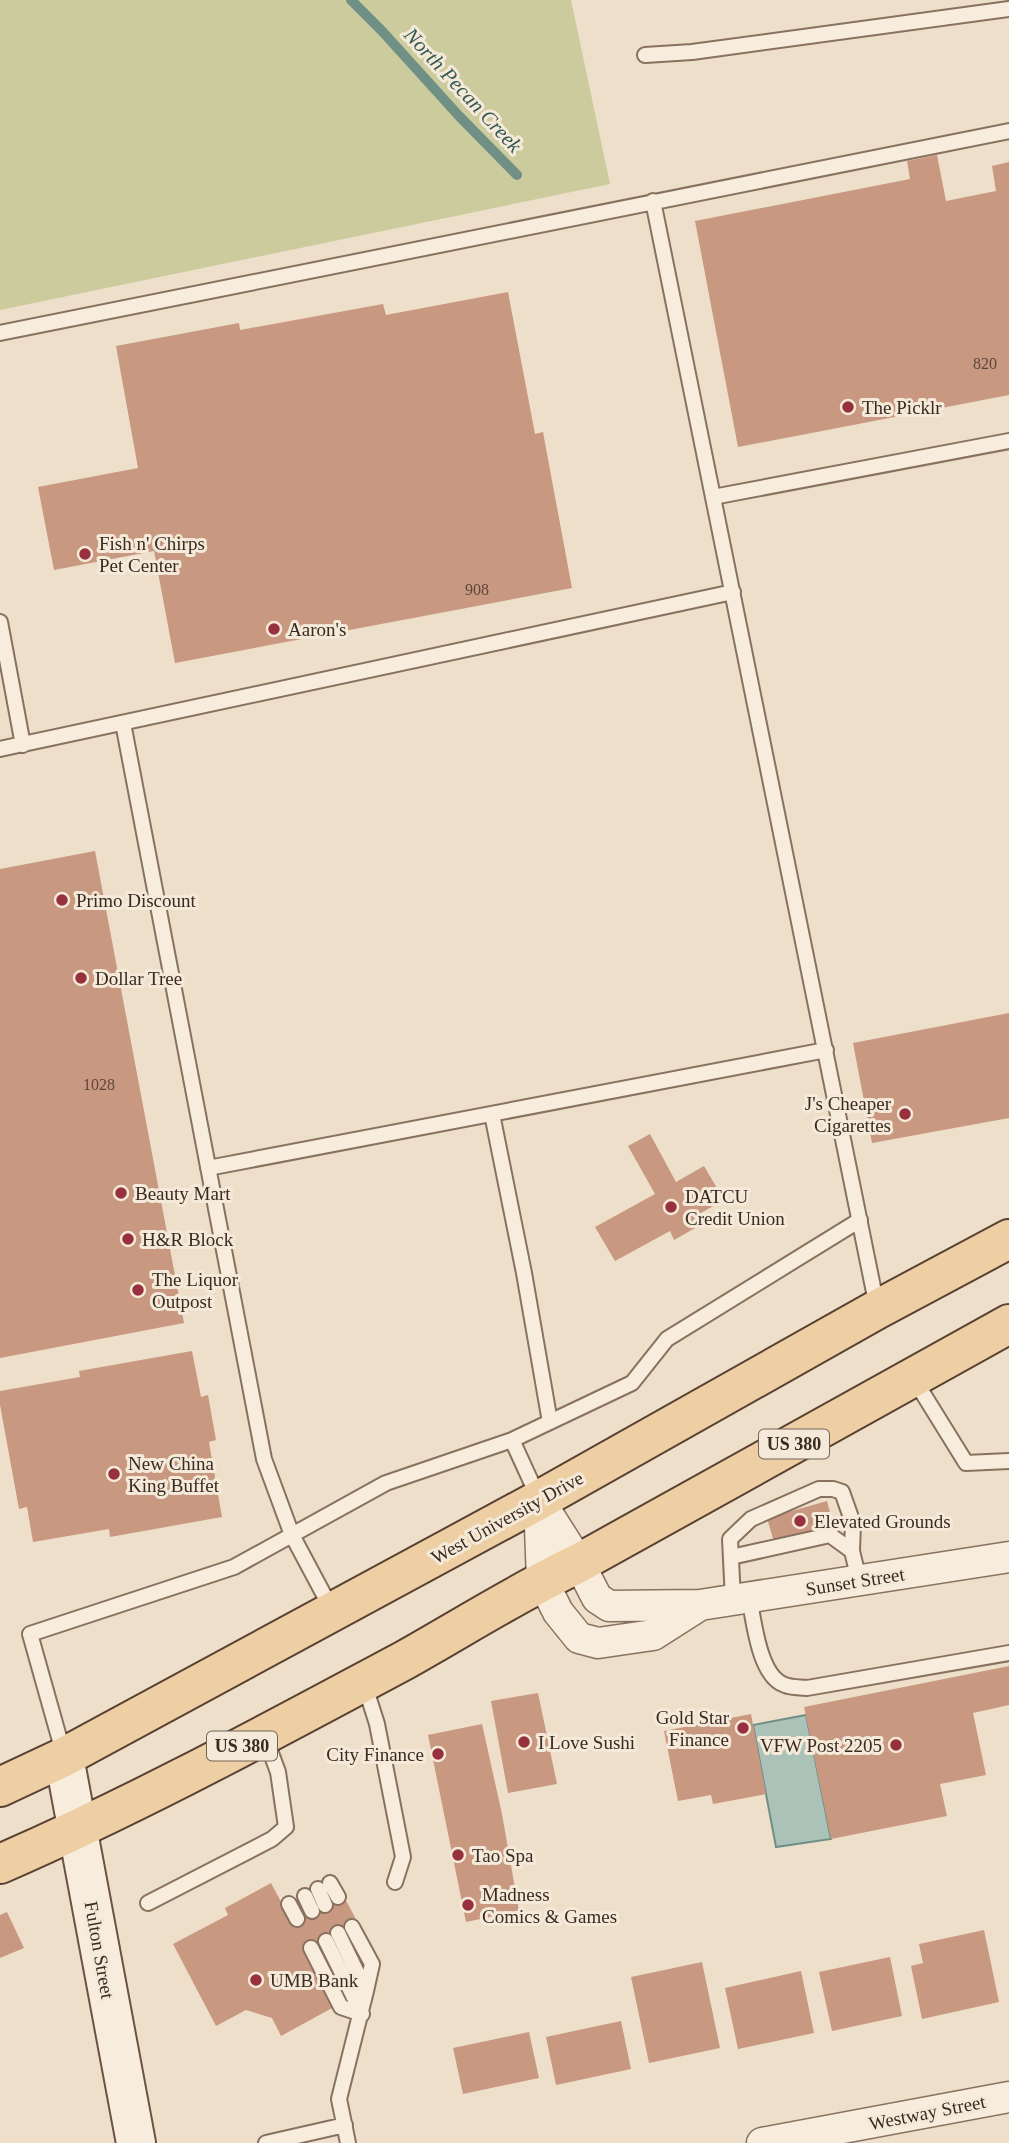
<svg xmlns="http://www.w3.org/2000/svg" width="1009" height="2143" font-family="Georgia,serif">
<rect width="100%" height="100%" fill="#eddfca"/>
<!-- green -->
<path fill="#cbcb9e" d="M0 0H571L610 184 0 310Z"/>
<!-- water -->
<path fill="#aac2b8" stroke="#719085" stroke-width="2" d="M806 1715 831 1839 776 1847 753 1725Z"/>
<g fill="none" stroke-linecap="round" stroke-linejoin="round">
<!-- stream -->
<path stroke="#719085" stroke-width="10" d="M351 0 382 31 459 116 517 175"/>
</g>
<!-- building -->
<path fill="#c99881" d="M937 155 946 201 996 191 992 166 1009 162V395L738 447 695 221 910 179 907 161Z
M508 292 535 434 543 432 572 588 175 663 154 551 54 570 38 487 138 468 116 346 239 323 240 330 383 304 386 315Z
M95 851 184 1323 0 1358V869Z
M1009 1013V1118L872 1143 853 1043Z
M650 1134 676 1182 704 1166 724 1200 699 1214 704 1223 674 1240 670 1231 615 1261 595 1227 655 1194 628 1146Z
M192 1351 201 1397 208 1395 216 1440 209 1442 222 1517 110 1537 109 1529 33 1542 27 1507 19 1509 0 1405V1391L80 1377 79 1371Z
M827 1501 833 1524 774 1542 767 1518Z
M1009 1666V1705L973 1713 986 1775 940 1784 947 1816 831 1839 804 1707Z
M538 1693 557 1784 508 1793 491 1701Z
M751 1714 766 1794 713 1804 711 1795 678 1801 664 1731Z
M482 1724 502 1814 519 1911 466 1922 428 1735Z
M271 1883 292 1922 343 1895 358 1923 304 1952 334 2007 281 2036 272 2018 246 2010 216 2026 173 1944 228 1915 225 1908Z
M7 1912 24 1948 0 1958V1915Z
M984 1930 999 2002 922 2019 911 1966 923 1963 919 1944Z
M890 1957 902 2016 832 2031 819 1972Z
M702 1962 720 2048 649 2063 631 1977Z
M801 1971 814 2033 738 2049 725 1988Z
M621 2021 631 2069 556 2085 546 2037Z
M529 2032 539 2078 463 2094 453 2048Z"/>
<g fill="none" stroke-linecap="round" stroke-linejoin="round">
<!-- lane casing -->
<g stroke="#89715f" stroke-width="18">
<path id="lane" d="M645 55 692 52 1009 9
M653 201 877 1307
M0 333 1009 131
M713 497 1009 441
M0 622 23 745
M123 723 264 1459 292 1535 332 1610
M0 749 733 592
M492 1114 524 1273 550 1422
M208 1168 826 1050
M914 1379 966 1463 1009 1461
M512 1440 539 1499
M731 1557 830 1535 852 1551
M749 1597C754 1621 759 1677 785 1685 792 1688 800 1687 807 1688L1009 1653
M733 1600 730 1539 751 1519 819 1489H833L842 1492 853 1523 852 1551 859 1580
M364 1683 377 1724 403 1857 395 1882
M64 1755 30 1634 234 1567 386 1483 512 1440 632 1383 667 1339 860 1220
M330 1883 338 1897
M318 1889 325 1905
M305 1896 312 1911
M148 1903 272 1839 286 1827 278 1772 265 1737
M289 1904 297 1919
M352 1927 372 1964 366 1991
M338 1933 366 1991 339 2099 348 2143
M326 1941 362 2014
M311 1948 341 2007 362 2014
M266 2143 345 2125"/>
</g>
<!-- street casing -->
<g stroke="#89715f" stroke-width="33">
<path id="street" d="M539 1500 579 1563 597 1598 609 1606 700 1605 1009 1557
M539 1501 542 1580 558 1612 579 1638 598 1643 653 1635 700 1605
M762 2143 1009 2097"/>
</g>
<!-- secondary casing -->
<g stroke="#6b5242" stroke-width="42">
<path id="secondary" d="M64 1757 136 2143"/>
</g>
<!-- primary casing -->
<g stroke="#584032" stroke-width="42">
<path id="primary" d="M0 1787 64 1757 539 1500 878 1309 1009 1239
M0 1864C138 1804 270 1732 403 1661 462 1628 518 1592 579 1563L1009 1324"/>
</g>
<!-- lane -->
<use href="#lane" stroke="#f8eddd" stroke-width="14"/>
<!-- street -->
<use href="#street" stroke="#f8eddd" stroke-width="30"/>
<!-- secondary -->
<use href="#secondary" stroke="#f8eddd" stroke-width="38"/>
<!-- primary -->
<use href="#primary" stroke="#eecfa4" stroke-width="38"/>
</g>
<!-- markers -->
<g fill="#96313d" stroke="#f5ead9" stroke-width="2.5">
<circle cx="848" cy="407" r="7"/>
<circle cx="85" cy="554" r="7"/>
<circle cx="274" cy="629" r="7"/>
<circle cx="62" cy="900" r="7"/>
<circle cx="81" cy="978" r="7"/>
<circle cx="905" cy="1114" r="7"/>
<circle cx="121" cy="1193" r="7"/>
<circle cx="671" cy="1207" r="7"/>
<circle cx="128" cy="1239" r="7"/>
<circle cx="138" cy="1290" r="7"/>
<circle cx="114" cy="1474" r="7"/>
<circle cx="800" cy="1521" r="7"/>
<circle cx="743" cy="1728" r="7"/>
<circle cx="524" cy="1742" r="7"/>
<circle cx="896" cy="1745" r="7"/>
<circle cx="438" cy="1754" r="7"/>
<circle cx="458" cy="1855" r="7"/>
<circle cx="468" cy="1905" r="7"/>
<circle cx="256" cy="1980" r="7"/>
</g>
<g text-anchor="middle" stroke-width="6" stroke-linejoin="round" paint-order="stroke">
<!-- number labels -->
<g font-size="16" fill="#5e4639">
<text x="985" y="369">820</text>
<text x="477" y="595">908</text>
<text x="99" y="1090">1028</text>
</g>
<!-- shield labels -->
<g fill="#f5ead9" stroke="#726458" stroke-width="2">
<rect x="759" y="1429.5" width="70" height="29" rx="5"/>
<rect x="207" y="1731.5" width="70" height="29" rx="5"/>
</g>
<g font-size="18" font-weight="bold" fill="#3a2b21">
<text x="794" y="1450">US 380</text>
<text x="242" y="1752">US 380</text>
</g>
<!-- poi labels -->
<g font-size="19" fill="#3a2b21" stroke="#f5ead9" text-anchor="start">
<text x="862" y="414">The Picklr</text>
<text x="99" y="550">Fish n' Chirps<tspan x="99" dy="22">Pet Center</tspan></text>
<text x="288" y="636">Aaron's</text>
<text x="76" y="907">Primo Discount</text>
<text x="95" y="985">Dollar Tree</text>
<text x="891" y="1110" text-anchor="end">J's Cheaper<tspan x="891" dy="22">Cigarettes</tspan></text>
<text x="135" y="1200">Beauty Mart</text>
<text x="685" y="1203">DATCU<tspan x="685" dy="22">Credit Union</tspan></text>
<text x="142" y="1246">H&amp;R Block</text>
<text x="152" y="1286">The Liquor<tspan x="152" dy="22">Outpost</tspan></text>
<text x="128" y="1470">New China<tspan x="128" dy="22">King Buffet</tspan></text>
<text x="814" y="1528">Elevated Grounds</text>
<text x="729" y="1724" text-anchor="end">Gold Star<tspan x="729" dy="22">Finance</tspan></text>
<text x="538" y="1749">I Love Sushi</text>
<text x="882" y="1752" text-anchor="end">VFW Post 2205</text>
<text x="424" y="1761" text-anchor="end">City Finance</text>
<text x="472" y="1862">Tao Spa</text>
<text x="482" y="1901">Madness<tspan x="482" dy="22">Comics &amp; Games</tspan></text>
<text x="270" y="1987">UMB Bank</text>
</g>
<!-- street labels -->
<g font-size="19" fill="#3a2b21" stroke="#f5ead9">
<text transform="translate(507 1517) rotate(-29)" y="7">West University Drive</text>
<text transform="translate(855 1581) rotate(-9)" y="7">Sunset Street</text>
<text transform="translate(100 1950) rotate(80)" y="7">Fulton Street</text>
<text transform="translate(927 2112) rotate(-11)" y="7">Westway Street</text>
</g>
<!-- water labels -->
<g font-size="21" font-style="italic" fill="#325952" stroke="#f5ead9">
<text transform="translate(463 90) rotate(47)" y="7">North Pecan Creek</text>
</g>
</g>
</svg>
